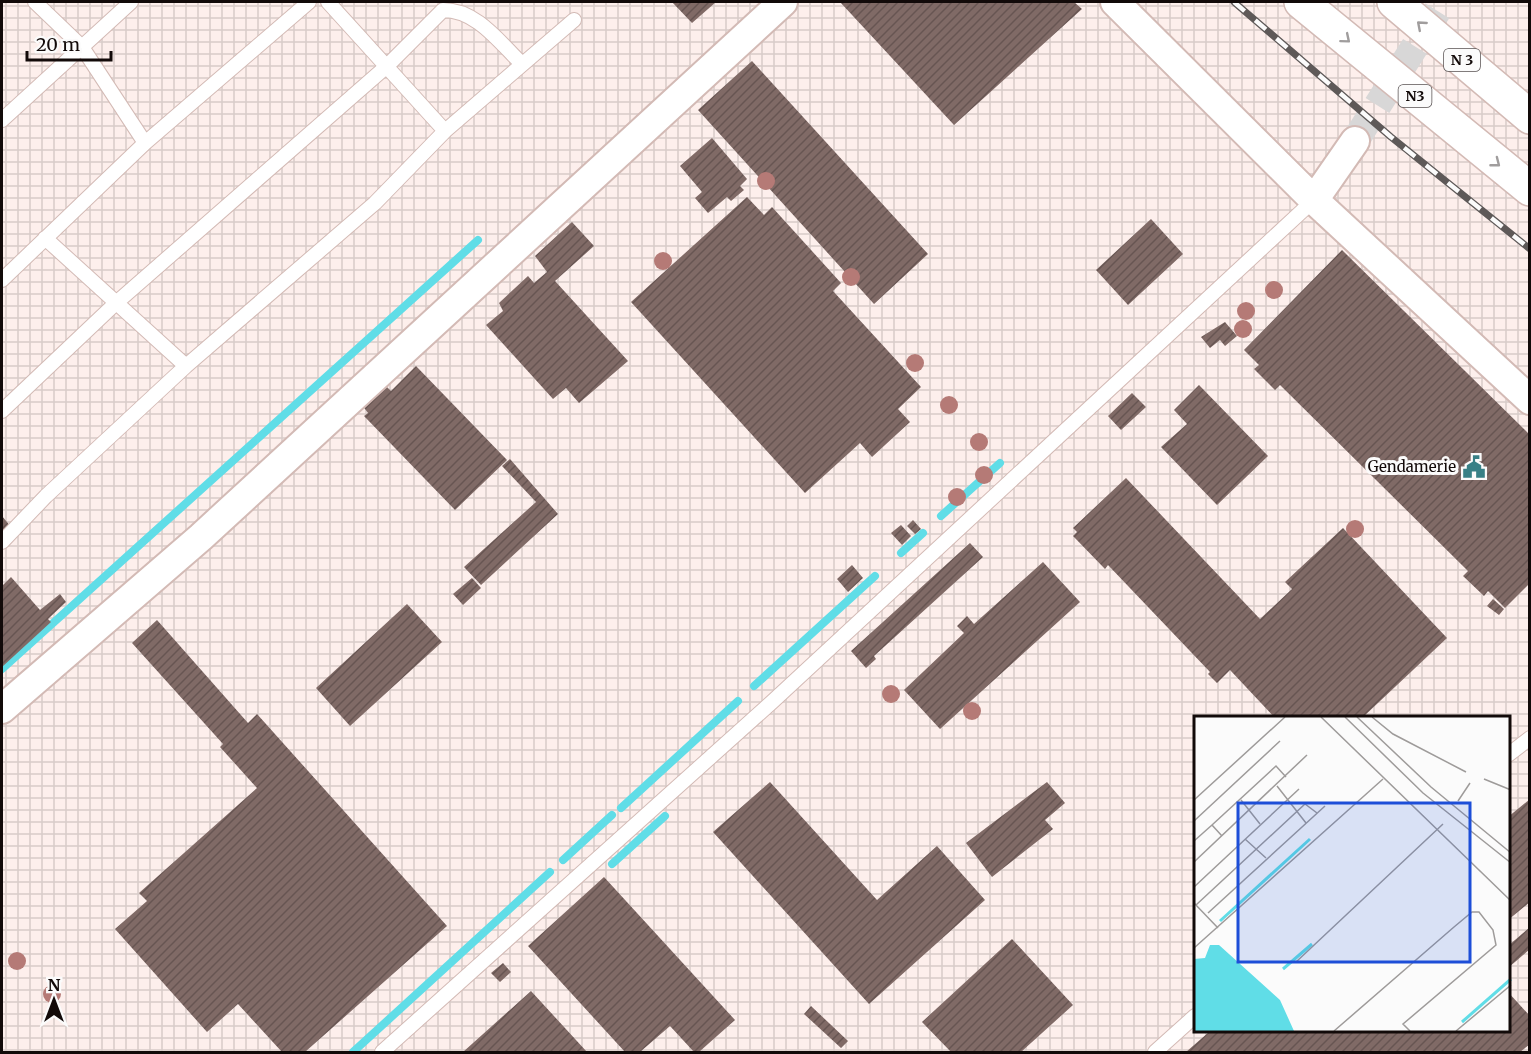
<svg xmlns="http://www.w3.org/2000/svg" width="1531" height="1054" font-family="Merriweather,serif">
<defs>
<pattern id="industrial-grid" width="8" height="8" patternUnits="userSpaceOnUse" patternTransform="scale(1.5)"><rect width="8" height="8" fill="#fdefec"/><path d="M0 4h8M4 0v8" fill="none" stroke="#d8ccc9"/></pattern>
<pattern id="building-hatch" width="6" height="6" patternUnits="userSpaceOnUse" patternTransform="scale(1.5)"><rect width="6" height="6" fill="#806a66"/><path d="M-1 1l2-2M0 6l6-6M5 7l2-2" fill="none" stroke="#675552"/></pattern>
</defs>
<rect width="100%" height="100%" fill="#fbfbfb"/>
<!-- industrial -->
<path fill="url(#industrial-grid)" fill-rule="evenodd" d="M2 2H1529V1052H2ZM1195 718H1508V1032H1195Z"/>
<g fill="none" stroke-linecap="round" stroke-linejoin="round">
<!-- stream -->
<path stroke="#60dde7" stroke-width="8" d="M941 516 1000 463
M901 553 923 533
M2 669 478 240
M754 686 875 576
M621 808 738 701
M563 860 612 815
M612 864 665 816
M353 1052 550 872"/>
</g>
<!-- building -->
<path fill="url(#building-hatch)" d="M672 2H716L692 23Z
M840 2H1074L1082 9 954 125Z
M752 61 928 254 874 304 698 110Z
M712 138 747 179 740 186 744 190 731 201 727 197 708 213 695 198 702 192 680 166Z
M747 197 764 215 772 207 841 283 833 291 921 387 898 409 910 422 872 457 860 443 805 493 631 302Z
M1151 219 1183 254 1128 305 1096 270Z
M572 222 594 246 555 281 628 361 579 403 566 388 553 399 486 325 503 311 499 303 528 276 534 283 547 272 535 256Z
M1342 250 1530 435V583L1505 608 1488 591 1484 596 1463 576 1468 571 1280 385 1275 390 1254 369 1259 365 1244 350Z
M1225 322 1237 336 1225 346 1220 340 1210 348 1201 337Z
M416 366 507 460 455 510 364 416 368 413 362 405 385 385 391 391Z
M1199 385 1268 456 1217 505 1161 447 1187 424 1174 410Z
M1132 393 1146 407 1121 430 1108 416Z
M510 459 558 514 481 585 464 567 536 502 502 466Z
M1126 478 1260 619 1292 589 1285 582 1343 528 1447 638 1362 718H1275L1230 670 1217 683 1208 674 1210 672 1108 565 1105 569 1073 536 1077 532 1073 528Z
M2 516 11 527 2 536Z
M913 520 921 529 915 534 907 526Z
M901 525 911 536 902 545 891 533Z
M970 543 983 557 874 656 876 659 866 668 851 651Z
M1043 562 1080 602 940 729 904 690 964 633 957 626 967 616 974 624Z
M852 565 863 578 848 592 837 579Z
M11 577 40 610 60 594 66 602 48 619 51 622 2 667V586Z
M472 578 481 588 463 605 453 594Z
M1493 599 1504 609 1499 615 1487 606Z
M407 604 442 642 350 726 316 688Z
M157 620 248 723 257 714 447 926 305 1052H282L238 1004 207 1032 115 929 147 901 139 893 257 788 220 747 223 744 132 643Z
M770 782 877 900 937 846 985 900 869 1004 713 832Z
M1047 782 1065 803 1045 820 1053 829 992 877 966 843Z
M1530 799V902L1508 920V817Z
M604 877 735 1020 699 1052H694L670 1026 640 1052H625L528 946Z
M1530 927V949L1508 968V946Z
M1012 939 1073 1005 1021 1052H951L922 1022Z
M503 963 511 972 500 982 491 973Z
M531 991 587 1052H463Z
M1508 992 1530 1016V1044L1520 1052H1186L1209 1032H1508Z
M811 1006 848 1041 841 1048 804 1014Z"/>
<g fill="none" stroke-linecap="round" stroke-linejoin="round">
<!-- street-tunnel -->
<path stroke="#d8d7d7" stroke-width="28" stroke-dasharray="28 14" stroke-linecap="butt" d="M1355 141 1443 2"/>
<!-- lane casing -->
<g stroke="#d3bab5" stroke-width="16">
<path id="lane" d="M35 2 82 47 145 143
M328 2 445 131
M2 120 131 2
M45 238 186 366
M2 280 145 143 309 2
M2 411 116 303 387 66 443 10C477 10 499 42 522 64
M2 542 46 496 186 366 375 203 445 131 574 20
M1508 755 1530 738
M382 1052 772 702 1314 200
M1155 1052 1195 1016"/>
</g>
<!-- street casing -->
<g stroke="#d3bab5" stroke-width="32">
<path id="street" d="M1115 2 1314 200 1530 400
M1314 200 1355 141
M2 709 201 537 783 2"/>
</g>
<!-- highway casing -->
<g stroke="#d3bab5" stroke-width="36">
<path id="highway" d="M1301 2 1530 189
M1394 2 1530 117"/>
</g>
<!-- lane -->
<use href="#lane" stroke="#fff" stroke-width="14"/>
<!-- street -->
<use href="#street" stroke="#fff" stroke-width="28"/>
<!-- highway -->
<use href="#highway" stroke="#fff" stroke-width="33"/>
<!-- rail casing -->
<g stroke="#5e5958" stroke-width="7">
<path id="rail" d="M1234 2 1391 137 1530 249"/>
</g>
<!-- rail -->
<use href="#rail" stroke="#fbfbfb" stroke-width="4.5" stroke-dasharray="14" stroke-linecap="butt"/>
</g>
<!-- trees -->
<g fill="#b57a76">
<circle cx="766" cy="181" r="9"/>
<circle cx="663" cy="261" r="9"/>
<circle cx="851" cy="277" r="9"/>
<circle cx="1274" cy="290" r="9"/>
<circle cx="1246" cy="311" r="9"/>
<circle cx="1243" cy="329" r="9"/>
<circle cx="915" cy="363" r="9"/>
<circle cx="949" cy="405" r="9"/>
<circle cx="979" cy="442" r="9"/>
<circle cx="984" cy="475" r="9"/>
<circle cx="957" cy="497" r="9"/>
<circle cx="1355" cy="529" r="9"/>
<circle cx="891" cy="694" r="9"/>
<circle cx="972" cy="711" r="9"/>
<circle cx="17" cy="961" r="9"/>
<circle cx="52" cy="994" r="9"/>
</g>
<!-- one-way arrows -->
<defs><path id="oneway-chevron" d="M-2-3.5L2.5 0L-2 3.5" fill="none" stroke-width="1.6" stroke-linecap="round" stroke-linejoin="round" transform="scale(1.5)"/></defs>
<g stroke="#a09d9d">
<use href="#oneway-chevron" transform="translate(1421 25) rotate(-139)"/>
<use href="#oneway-chevron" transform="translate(1346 39) rotate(40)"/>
<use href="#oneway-chevron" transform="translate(1496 163) rotate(38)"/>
</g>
<!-- icons -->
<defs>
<g id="civic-bare" transform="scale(1.8)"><path d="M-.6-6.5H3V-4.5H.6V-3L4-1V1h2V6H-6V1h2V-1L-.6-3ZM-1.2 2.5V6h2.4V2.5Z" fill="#388086" stroke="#fbfbfb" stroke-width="2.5" paint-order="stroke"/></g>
</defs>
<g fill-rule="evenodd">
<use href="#civic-bare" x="1474" y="467"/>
</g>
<g text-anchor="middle" stroke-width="6" stroke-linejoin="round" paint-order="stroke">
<!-- shield labels -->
<g fill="#fbfbfb" stroke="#585252" stroke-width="1.5">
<rect x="1444" y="49" width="36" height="22" rx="4.5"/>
<rect x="1398.5" y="85" width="33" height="22" rx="4.5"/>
</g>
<g font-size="14" font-weight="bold" fill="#120a09">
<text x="1462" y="65">N 3</text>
<text x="1415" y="101">N3</text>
</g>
<!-- poi labels -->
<g font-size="15" fill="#120a09" stroke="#fbfbfb" text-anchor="end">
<text x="1456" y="472">Gendamerie</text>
</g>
</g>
<!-- overview -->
<g transform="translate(1194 716)">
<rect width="316" height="316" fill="#fbfbfb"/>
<path d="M16 229H25L86 284 100 315H0V243L11 242Z" fill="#60dde7"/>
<path fill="none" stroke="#60dde7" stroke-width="3" d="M26 205 116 123M89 253 118 228M268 306 317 263"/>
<path fill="none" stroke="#9e9b9a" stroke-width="1.5" d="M127 1 317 185M151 1 229 77 317 147M163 1 237 71 317 137M178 1 199 18 272 56M290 63 317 74M83 70 112 107M0 84 91 1M47 84 66 108M264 85 276 67M0 105 86 25M28 120 18 109 82 50 92 61M51 123 72 142M0 125 18 109M0 146 113 39M0 171 105 73M0 187 24 212M2 189 111 88 123 97M14 197 131 90M0 232 189 63M102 246 249 108M140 315 260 211 278 196H285L299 214 302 229 209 308 216 315M262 315 317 269"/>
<path fill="#1d4ed8" fill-opacity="0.15" stroke="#1d4ed8" stroke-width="3" d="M44 87H276V246H44Z"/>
<rect width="316" height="316" fill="none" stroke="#120a09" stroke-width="3"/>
</g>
<!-- border -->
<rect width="1531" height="1054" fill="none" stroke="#120a09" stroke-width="6"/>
<!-- north arrow -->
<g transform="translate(54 1000)" stroke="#fbfbfb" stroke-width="4.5" paint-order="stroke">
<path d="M0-4.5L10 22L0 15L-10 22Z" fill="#120a09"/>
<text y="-9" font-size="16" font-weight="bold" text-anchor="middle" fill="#120a09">N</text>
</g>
<!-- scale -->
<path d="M27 51v9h84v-9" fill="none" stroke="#120a09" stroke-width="3"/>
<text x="36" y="51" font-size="18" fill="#120a09" stroke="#fbfbfb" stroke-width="4.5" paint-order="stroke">20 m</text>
</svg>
